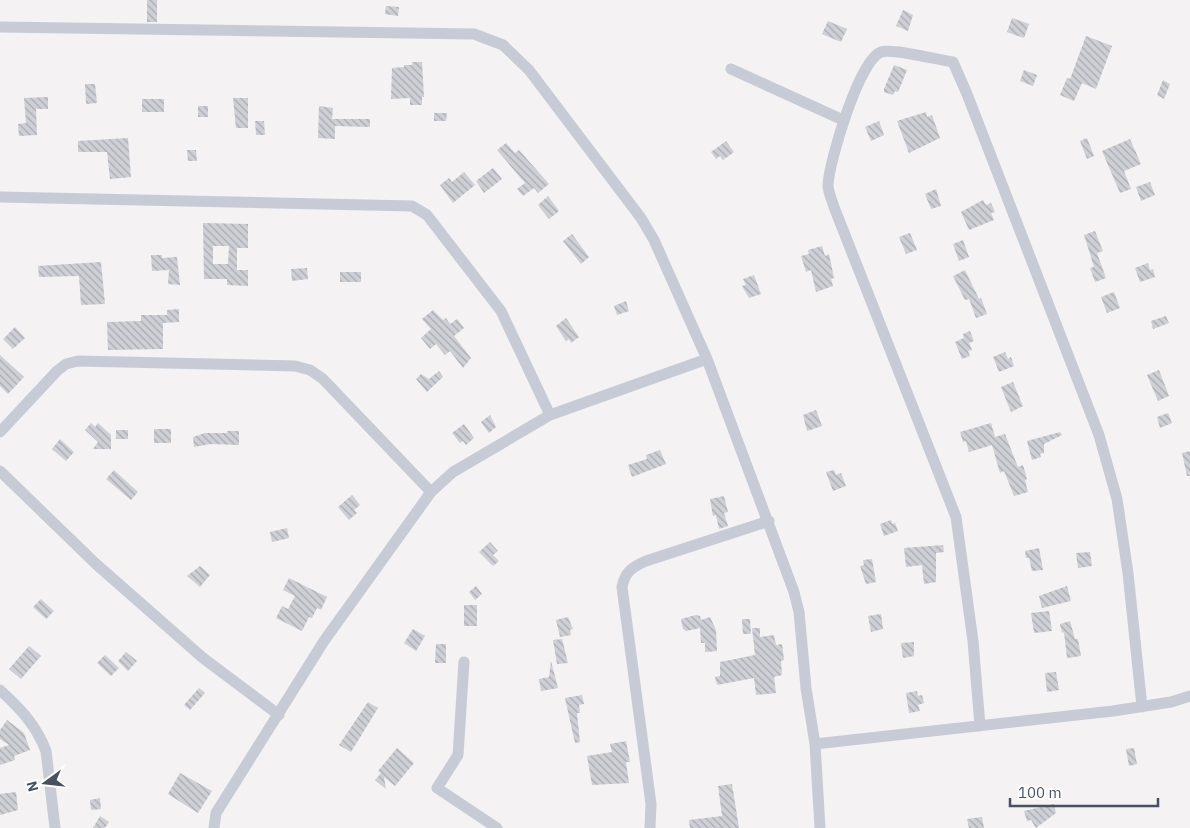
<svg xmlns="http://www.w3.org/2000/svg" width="1190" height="828" font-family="'IBM Plex Sans',sans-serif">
<defs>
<pattern id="building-back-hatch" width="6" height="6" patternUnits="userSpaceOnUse" patternTransform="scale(1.25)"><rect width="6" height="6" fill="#ced0d6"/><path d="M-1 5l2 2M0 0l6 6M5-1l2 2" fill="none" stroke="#a9abb1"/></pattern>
</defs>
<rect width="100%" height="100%" fill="#f4f2f2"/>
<!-- building -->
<path fill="url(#building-back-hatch)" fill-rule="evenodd" d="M147 0H157V22H147Z
M386 6 399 7 398 16 385 14Z
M903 10 913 15 908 31 896 26Z
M1012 18 1029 24 1024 38 1007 32Z
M828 21 847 29 841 42 822 34Z
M1086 36 1112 46 1096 89 1082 83 1074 101 1060 95 1067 78 1070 79Z
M412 62H422L424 97H422V105H410V98L391 99 392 68 404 67V65H412Z
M894 65 907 70 898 92 895 91 893 95 884 92V89Z
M1024 70 1037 75 1033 86 1020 81Z
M1163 80 1170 84 1164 99 1157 95Z
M85 84H95L97 103 86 104Z
M48 97V109H36L37 135 19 136 18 124 26 123 24 98Z
M233 98H248V128H236Z
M142 99H164V112H142Z
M198 106H208V117H198Z
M319 106 333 108 332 119H370V127L335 126V139L318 138Z
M926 112 927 117 932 115 940 138 909 153 897 121Z
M434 113H447L446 121H434Z
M255 121H264L265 135H256Z
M879 121 884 135 871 141 865 127Z
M128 138 131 177 110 179 107 152H78V141Z
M1087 138 1094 156 1087 159 1080 141Z
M1130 139 1141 164 1124 171 1131 189 1120 193 1102 151Z
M726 141 734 152 723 160 720 156 716 159 711 152Z
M506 143 515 153 519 150 549 184 538 193 534 188 523 196 517 189 525 183 497 150Z
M187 150H196L197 161H188Z
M493 168 502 179 484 193 476 181Z
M464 172 475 185 453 203 440 185 449 178 452 182Z
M1150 182 1155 195 1141 201 1136 187Z
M936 189 941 206 931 209 925 194Z
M548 196 559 211 549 219 538 205Z
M983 200 986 205 991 203 995 212 991 213 994 220 969 230 961 212Z
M203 223 248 224V248H237V270H248V286L227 285V279H204ZM213 246H229L228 264H213Z
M1095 231 1103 251 1097 253 1106 278 1095 282 1090 268 1094 267 1084 235Z
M910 233 917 250 906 254 899 237Z
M572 234 589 257 581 264 563 241Z
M963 240 969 257 959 261 953 244Z
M822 246 825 256 829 254 834 278 831 279 833 286 816 292 811 270 806 272 801 256 809 254 808 250Z
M151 255H162V258L177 257 180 285 168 284 169 270 152 271Z
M101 262 105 304 81 305 79 276 39 277 38 266Z
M1148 263 1150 270 1153 269 1155 277 1140 282 1135 268Z
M307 268 308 279 292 281 291 269Z
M965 270 979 299 981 298 987 314 976 318 969 299 965 300 953 276Z
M340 272H361V282H340Z
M754 275 761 294 749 298 742 286 746 285 743 279Z
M1114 292 1120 308 1107 313 1101 297Z
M626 301 629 311 617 315 614 306Z
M179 309V322L163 323V349L108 350 107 322 141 321V315H167V310Z
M433 310 443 320 446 318 450 324 457 319 464 328 454 336 471 358 463 368 450 351 445 355 436 344 430 349 421 338 431 329 422 319Z
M1166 316 1169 323 1153 329 1151 321Z
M566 318 579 337 571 343 569 339 566 341 556 326Z
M15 327 25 338 13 349 3 339Z
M970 331 974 341 969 343 972 350 968 351 970 356 962 359 955 342 964 338 963 334Z
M1005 352 1008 359 1011 357 1014 366 999 372 993 357Z
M0 355 24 377 8 394 0 386Z
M1159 370 1169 396 1158 401 1147 375Z
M439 371 443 377 427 392 416 379 421 374 429 379Z
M1013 382 1023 406 1011 412 1001 387Z
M816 410 822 426 807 431 803 415Z
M1168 413 1172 423 1160 428 1157 417Z
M490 415 496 427 489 433 481 422Z
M91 423 95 427 98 423 111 435V449H93L98 442 85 430Z
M991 423 995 437 1005 434 1018 467 1023 465 1027 479 1025 480 1028 492 1014 496 1004 471 1000 473 992 445 969 452 966 441 963 442 960 432Z
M464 424 474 438 466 445 463 441 460 443 452 433Z
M154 429H171V443H154Z
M116 430H128V439H116Z
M227 431H239V445L211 444 194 447 193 437 205 433H227Z
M1060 432 1062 435 1044 444V453L1040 454 1041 457 1032 460 1027 441Z
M60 439 74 452 66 461 52 449Z
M660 450 666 464 632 477 628 465 647 459 646 455Z
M1190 451V476H1187L1182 453Z
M114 470 138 492 131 500 106 479Z
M834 470 836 475 841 473 846 486 833 491 826 472Z
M352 495 360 505 354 510 357 513 349 520 338 507Z
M724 496 728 512 724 513 728 526 719 529 716 515 713 516 710 499Z
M891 520 892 524 895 523 898 531 884 536 880 524Z
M287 528 289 538 272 542 270 532Z
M490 542 498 551 493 555 499 561 493 566 479 552Z
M943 545 944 552 936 553V582L924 584 922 565 906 567 904 548Z
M1039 548 1043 570 1032 571 1029 558H1026L1025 551Z
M1090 552 1092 566 1078 568 1076 553Z
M872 559 876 582 866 584 860 566 864 565 863 560Z
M200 566 210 575 200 587 187 576Z
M289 578 327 597 321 610 317 608 312 618 309 617 302 631 276 618 282 606 288 609 295 596 283 590Z
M476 586 482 594 475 600 469 592Z
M1067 586 1071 601 1042 608 1039 596Z
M41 599 54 611 46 619 33 607Z
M464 605H477V626H464Z
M1049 611 1052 631 1034 633 1031 613Z
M881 614 883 629 871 632 868 616Z
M696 615 700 616 701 620 710 617 716 630 717 651 705 652V643H701L700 628 686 631 683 629 681 619Z
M568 617 573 629 570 630 571 635 560 637 556 620Z
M742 619H750L751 634H743Z
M1070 621 1075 639H1078L1081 656 1067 658 1064 632 1062 633 1060 624Z
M752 628H760V637L774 635 776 645 782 644 784 660 781 661 782 675 774 677 776 693 756 695 754 678 717 685 715 677 720 676V662L755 655Z
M413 629 425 636 416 651 404 643Z
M562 639 568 663 557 664 553 640Z
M914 642V656L903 658 901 643Z
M436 644H446V663H435Z
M29 646 41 656 21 679 9 669Z
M126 652 137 661 128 671 118 661Z
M105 655 119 668 111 676 97 663Z
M551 661 558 688 541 691 539 679 549 677Z
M1056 672 1059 690 1047 692 1045 673Z
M199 688 205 693 190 710 184 705Z
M917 691 918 696 922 695 924 703 918 705 920 711 909 713 906 693Z
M582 695 584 704 579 705 580 713H577L580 742 575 743 565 698Z
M368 702 378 708 351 752 339 745Z
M7 720 24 733 30 750 14 756 15 760 0 765V748L9 745 0 739V730Z
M626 741 630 762H626L629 783 592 785 587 756 612 752 610 744Z
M397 748 414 763 395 786 384 777 386 789 375 780 381 773 378 771Z
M1134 748 1137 764 1129 766 1126 749Z
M180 773 212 791 198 813 168 794Z
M732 784 739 828H690L689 820 722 816 718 786Z
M16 792 18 810 0 815V794Z
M100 798 101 809 91 810 90 800Z
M1054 804 1056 813 1036 828 1031 820 1027 821 1024 811Z
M100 816 109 822 105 828H93Z
M982 817 984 828H969L967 819Z"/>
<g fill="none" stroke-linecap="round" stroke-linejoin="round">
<!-- minor -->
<path stroke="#c6cbd6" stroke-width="11" d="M0 27 474 34 503 45 529 70 641 218 654 240 707 359 794 592 799 612 806 688 815 744 820 828
M731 69 843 120
M0 197 412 206 427 215 501 311 550 415
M0 432 57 371 66 364 78 361 295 366 310 370 323 379 431 492
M0 471 96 564 203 658 279 715
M464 662 458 755 437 788 497 828
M0 690C20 708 36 725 46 751L55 828
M980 726 973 641 956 517 834 207C832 200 828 192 828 185 829 162 859 60 881 52 892 48 939 60 953 62L967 94 1099 435 1117 499 1128 573 1142 707
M815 744 1113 711 1171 702 1190 696
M214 828 216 813 324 641 431 492 453 472 550 415 707 359
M650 828 651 804 622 587C625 572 632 567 646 561L769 521"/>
</g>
<!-- north arrow -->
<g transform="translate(45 783) rotate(255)" stroke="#ffffff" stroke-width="4" paint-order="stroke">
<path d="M0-4L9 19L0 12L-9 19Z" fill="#495160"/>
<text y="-8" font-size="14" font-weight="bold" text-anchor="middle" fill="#495160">N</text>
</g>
<!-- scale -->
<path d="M1010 798v8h148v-8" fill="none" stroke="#495160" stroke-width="2.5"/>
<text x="1018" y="798" font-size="15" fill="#495160" stroke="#ffffff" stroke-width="4" paint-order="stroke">100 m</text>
</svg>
